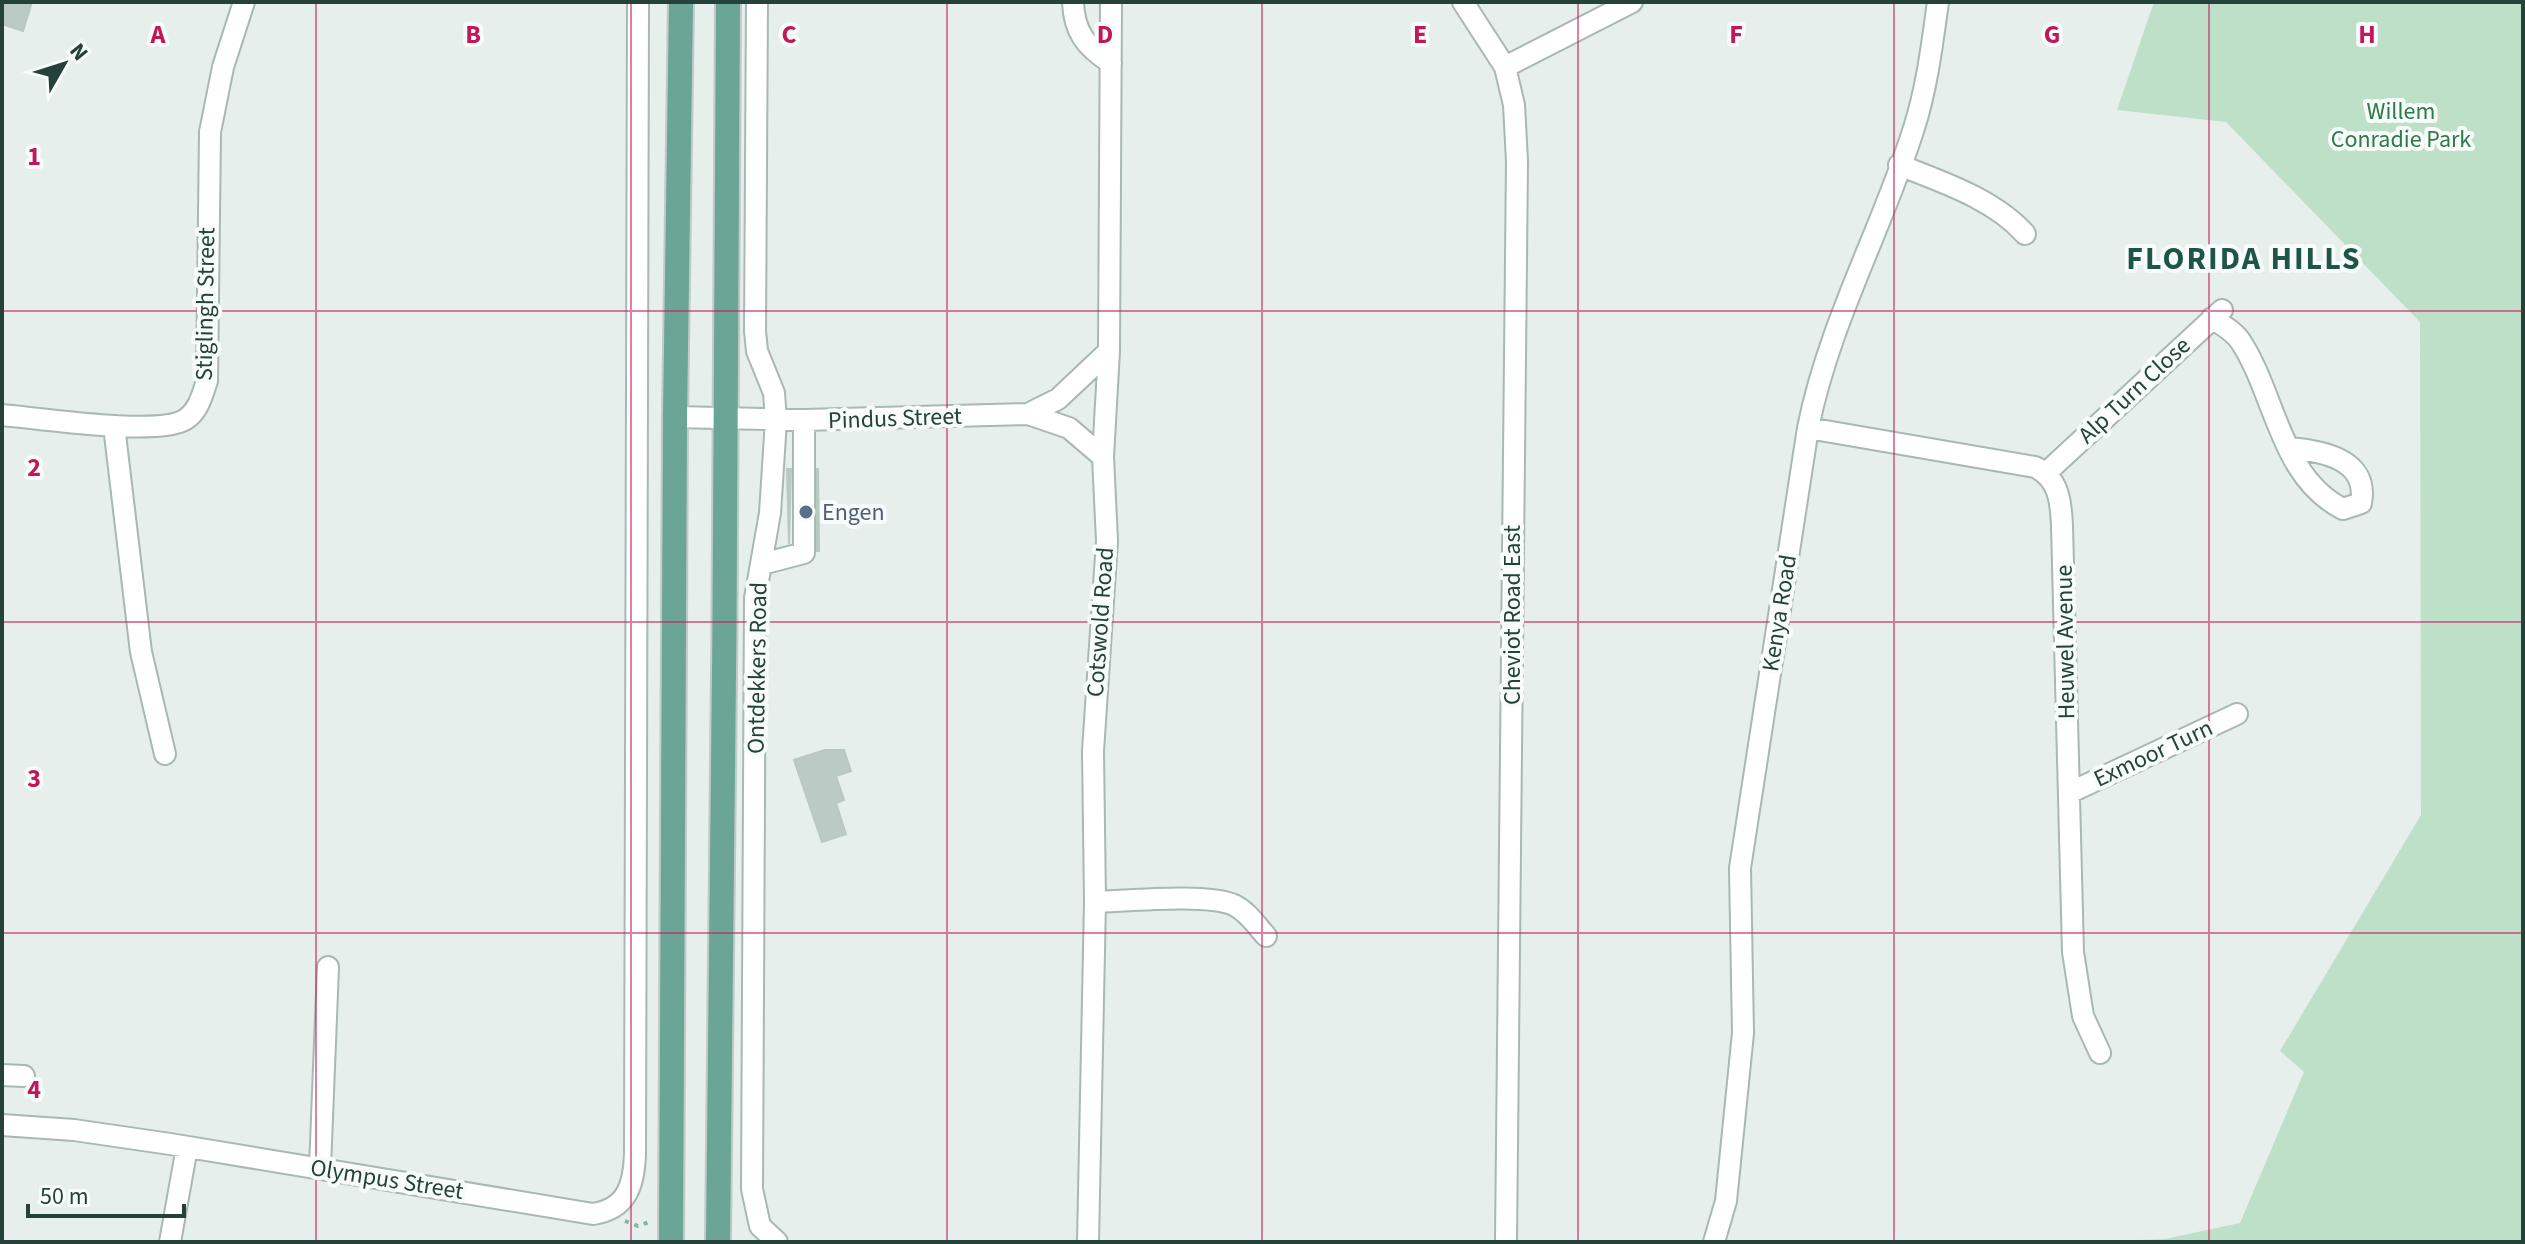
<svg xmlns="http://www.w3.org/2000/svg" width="2525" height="1244" font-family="'Source Sans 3',sans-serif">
<rect width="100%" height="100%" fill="#e6efeb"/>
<!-- green -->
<path fill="#bfe0c8" d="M2154 2H2523V1242H2082L2165 1239 2240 1223 2304 1072 2280 1051 2421 815 2420 322 2226 122 2117 110Z"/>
<!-- building -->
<path fill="#bbcac4" stroke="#b8c9c2" stroke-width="2" d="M2 2H32L23 31 2 24Z
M787 469H791L789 544Z
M817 469H818L819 551H817Z
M825 750H844L851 771 836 776 844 800 836 803 846 834 822 842 794 760Z"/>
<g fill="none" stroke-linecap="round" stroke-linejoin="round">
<!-- minor casing -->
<g stroke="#a8b8b2" stroke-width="24">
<path id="minor" d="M757 2 755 331 757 351 774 393 776 420 770 513 755 598 752 1189 760 1226 777 1242
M1073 2C1074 32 1086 47 1111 63
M1463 2 1505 67 1514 105 1517 161 1506 1242
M1505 67 1632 2
M1899 165C1942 182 1994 199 2025 234
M2212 318C2222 325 2235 332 2241 342 2276 396 2280 477 2343 509L2361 503C2369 459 2322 451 2290 448
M1028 414 1058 399 1109 351
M2 415C37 418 161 437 186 419 199 410 202 395 207 381L210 132 223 67 244 2
M675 417 804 420 1028 414 1069 428 1103 457
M114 426 141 652 165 754
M1808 428 2035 467C2059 478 2061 502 2062 526L2073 952 2083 1016 2100 1053
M2047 472 2222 310
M762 564 804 553V420
M2069 793 2237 714
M1095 902C1127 901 1208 893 1234 905 1248 912 1256 925 1266 936
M2 1075 24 1076
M2 1125 74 1130 170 1144 593 1214C627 1209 634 1185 635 1154L638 2
M320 1168 328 967
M170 1242 187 1147
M1088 1242 1095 902 1093 751 1107 541 1103 457 1109 351 1111 2
M1714 1242 1726 1201 1743 1033 1740 868 1808 428C1829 323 1882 229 1914 128 1927 87 1932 45 1938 2"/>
</g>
<!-- major casing -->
<g stroke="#c2cac8" stroke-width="28">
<path id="major" d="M671 1242 675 417 681 2
M718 1242C724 829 726 415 728 2"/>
</g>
<!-- path -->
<path stroke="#86b3a5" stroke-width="4" stroke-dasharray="4 6" stroke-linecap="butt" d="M625 1221 638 1226 649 1222"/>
<!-- minor -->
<use href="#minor" stroke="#fff" stroke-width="20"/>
<!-- major -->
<use href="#major" stroke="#6aa596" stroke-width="24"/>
</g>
<!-- grid -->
<path fill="none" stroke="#c2185b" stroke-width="2" stroke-opacity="0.55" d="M316 2V1242M631 2V1242M947 2V1242M1262 2V1242M1578 2V1242M1894 2V1242M2209 2V1242M2 311H2523M2 622H2523M2 933H2523"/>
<!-- markers -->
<circle fill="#5c6f8a" stroke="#f7fbf9" stroke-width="3" cx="806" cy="512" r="8"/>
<g text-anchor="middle" stroke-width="8" stroke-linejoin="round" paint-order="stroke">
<!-- park labels -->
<g font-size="24" fill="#2d7a4b" stroke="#f7fbf9">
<text x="2401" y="119">Willem<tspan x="2401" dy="28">Conradie Park</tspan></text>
</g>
<!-- street labels -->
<g font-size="24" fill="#24423a" stroke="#f7fbf9">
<text transform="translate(205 304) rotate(-89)" y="8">Stiglingh Street</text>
<text transform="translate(2134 390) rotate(-43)" y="8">Alp Turn Close</text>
<text transform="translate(895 418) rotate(-2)" y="8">Pindus Street</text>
<text transform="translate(1779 613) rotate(-81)" y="8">Kenya Road</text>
<text transform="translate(1512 615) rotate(-90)" y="8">Cheviot Road East</text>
<text transform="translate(1100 622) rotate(-86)" y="8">Cotswold Road</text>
<text transform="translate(2065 642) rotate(-91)" y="8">Heuwel Avenue</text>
<text transform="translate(757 668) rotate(-89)" y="8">Ontdekkers Road</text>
<text transform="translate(2153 753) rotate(-25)" y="8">Exmoor Turn</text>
<text transform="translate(387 1179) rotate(9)" y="8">Olympus Street</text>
</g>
<!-- service labels -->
<g font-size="24" fill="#4e5e75" stroke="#f7fbf9" text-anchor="start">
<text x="822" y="520">Engen</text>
</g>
<!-- district labels -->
<g font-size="32" font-weight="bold" letter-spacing="2" fill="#1f5548" stroke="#f7fbf9">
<text x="2244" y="269">FLORIDA HILLS</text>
</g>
</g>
<g font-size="26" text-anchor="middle" font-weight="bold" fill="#c2185b" stroke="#f7fbf9" stroke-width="8" stroke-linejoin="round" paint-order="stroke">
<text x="158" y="43">A</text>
<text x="473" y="43">B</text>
<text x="789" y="43">C</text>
<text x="1105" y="43">D</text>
<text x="1420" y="43">E</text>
<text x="1736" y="43">F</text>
<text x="2052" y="43">G</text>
<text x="2367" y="43">H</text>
<text x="34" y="165">1</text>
<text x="34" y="476">2</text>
<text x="34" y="787">3</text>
<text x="34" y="1098">4</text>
</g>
<!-- border -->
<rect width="2525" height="1244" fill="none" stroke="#24423a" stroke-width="8"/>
<!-- north arrow -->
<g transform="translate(64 64) rotate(51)" stroke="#f7fbf9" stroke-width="6" paint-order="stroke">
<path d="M0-6L14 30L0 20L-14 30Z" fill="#24423a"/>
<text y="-12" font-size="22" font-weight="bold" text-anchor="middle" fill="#24423a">N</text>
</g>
<!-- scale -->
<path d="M28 1204v12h156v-12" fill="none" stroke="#24423a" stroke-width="4"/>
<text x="40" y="1204" font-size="24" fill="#24423a" stroke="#f7fbf9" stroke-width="6" paint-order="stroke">50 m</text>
</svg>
